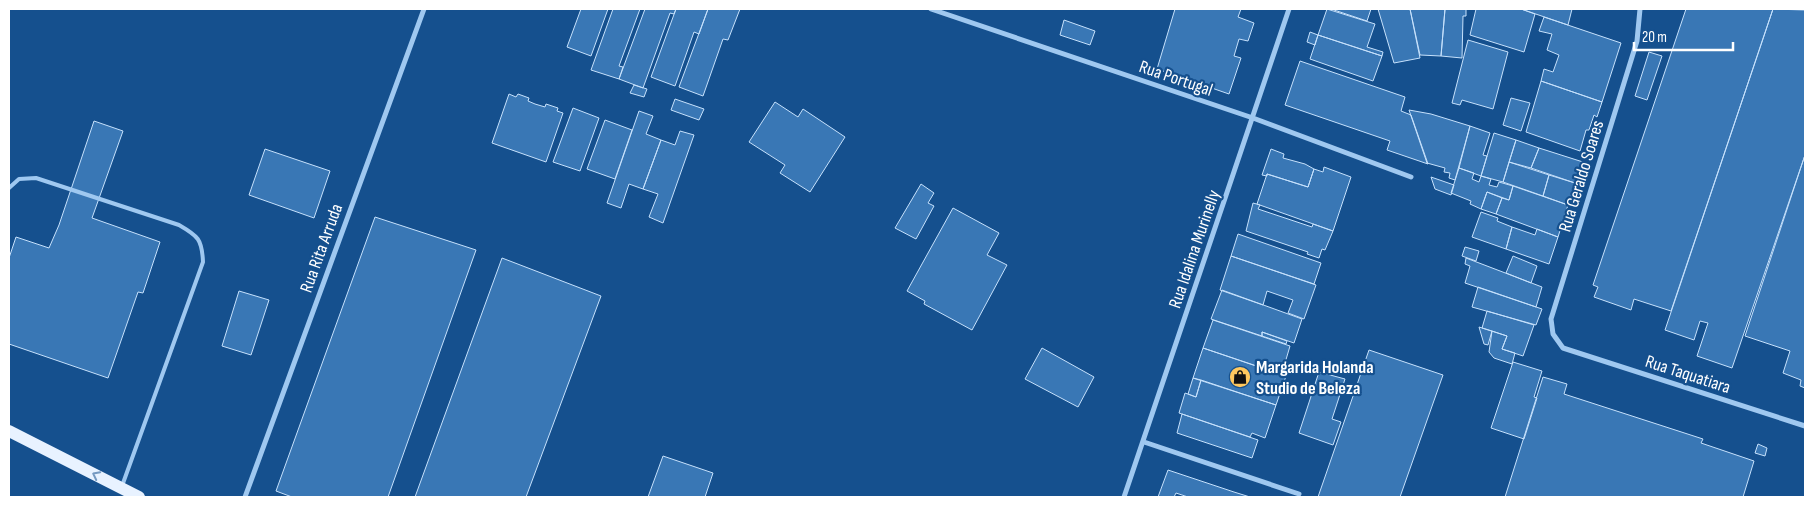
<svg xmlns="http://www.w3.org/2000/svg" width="1814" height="506" font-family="'Sofia Sans Condensed',sans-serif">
<rect width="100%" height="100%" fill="#15508e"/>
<!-- building -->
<path fill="#3977b5" stroke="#c6e1fc" d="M581 9H608L591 56 567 47Z
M613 9H640L619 66 623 67 619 79 591 70Z
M645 9H676L674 14 670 13 643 88 619 79Z
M676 9H708L699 34 694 32 675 86 651 77Z
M708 9H740L728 40 723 39 703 96 679 87Z
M1175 9H1241L1238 17 1254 23 1248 41 1239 39 1234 56 1241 58 1229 94 1157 69Z
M1327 9 1375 24 1367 47 1383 52 1382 56 1318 35Z
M1331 9H1371L1367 21Z
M1378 9H1410L1420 58 1394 63Z
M1410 9H1445L1441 56 1420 55Z
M1445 9H1466V16H1463L1462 58 1441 56Z
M1476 9H1521L1535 14 1524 52 1470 35Z
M1521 9H1572L1568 25Z
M1686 9H1773L1671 311 1634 299 1631 310 1594 297 1598 287 1593 285Z
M1773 9 1805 10V155L1732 368 1697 356 1708 323 1700 321 1694 340 1665 330Z
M1544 17 1621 43 1602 102 1541 81 1544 69 1553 72 1559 55 1547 50 1552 34 1539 31Z
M1064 20 1095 31 1090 45 1060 35Z
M1310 32 1318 35 1315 45 1307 42Z
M1318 35 1382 56 1373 81 1310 59Z
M1468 40 1508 52 1493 109 1462 100 1460 105 1452 103Z
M1649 52 1662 56 1647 100 1635 96Z
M1300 61 1405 97 1401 111 1411 115 1428 164 1387 150 1390 141 1285 105Z
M1541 81 1602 102 1597 117 1594 115 1589 130H1586L1580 151 1526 132Z
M634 85 647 89 644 97 630 93Z
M509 94 516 97 518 94 529 98 528 101 535 104 545 107 546 104 558 108 557 111 563 113 546 162 492 143Z
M1511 98 1530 103 1521 131 1503 125Z
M675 99 704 109 699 120 671 110Z
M775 102 798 117 803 109 845 137 810 192 780 173 785 165 749 142Z
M573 108 599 118 580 171 553 162Z
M1409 110 1431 114 1470 126 1455 180 1449 178 1450 173 1444 172 1445 168 1427 163Z
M639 111 653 116 646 134 661 140 643 189 629 184 621 208 607 203Z
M605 120 632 130 615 179 587 169Z
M94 121 123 131 92 218 160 242 143 293 138 292 108 378 9 344V258L16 237 49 248 59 225Z
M1470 126 1490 133 1483 155 1487 156 1481 176 1459 168Z
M680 131 694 135 663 223 649 217 658 194 643 189 661 140 675 145Z
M1494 133 1516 140 1503 182 1481 176Z
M1516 140 1539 148 1531 168 1509 162Z
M1539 148 1583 162 1575 183 1531 168Z
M265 149 330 171 314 218 249 195Z
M1271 149 1284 154 1283 158 1305 164 1314 169 1308 187 1267 174V176L1262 175Z
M1805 155V388L1800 386 1801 380 1783 373 1790 351 1745 336Z
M1509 162 1549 175 1543 196 1503 182Z
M1324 167 1351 177 1333 231 1257 204 1267 174 1308 187 1314 169 1323 172Z
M1459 168 1474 173 1472 179 1479 182 1481 176 1491 179 1489 185 1497 187 1499 182 1513 186 1509 200 1487 192 1481 209 1470 204 1471 201 1451 193Z
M1549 175 1575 183 1568 205 1543 196Z
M1431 177 1454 185 1451 195 1435 189Z
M921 184 934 193 928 203 934 206 916 239 895 228Z
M1513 186 1568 205 1558 237 1496 214 1502 198 1509 200Z
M1487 192 1502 198 1496 214 1481 209Z
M1253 203 1260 205 1258 209 1312 227 1313 224 1333 231 1325 250 1322 249 1319 258 1307 254 1308 252 1246 231Z
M953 208 999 233 987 255 1007 265 972 330 924 304 925 301 907 291Z
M1481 212 1498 218 1497 221 1512 227 1506 249 1472 237Z
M375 217 476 250 388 497H292L276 491Z
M1512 227 1535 235 1537 229 1558 237 1549 264 1506 249Z
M1238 234 1321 263 1314 284 1231 256Z
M1465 247 1479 251 1476 261 1462 256Z
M1231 256 1316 285 1304 319 1288 313 1293 300 1267 291 1263 305 1220 290Z
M1513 256 1537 266 1531 283 1506 273Z
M502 258 601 296 526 497H415Z
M1466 258 1542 287 1536 307 1465 283 1470 266 1465 264Z
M1478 287 1542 309 1536 325 1472 307Z
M1222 290 1302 319 1294 343 1262 332V336L1211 319Z
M239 291 269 300 251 355 222 346Z
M1487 311 1534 325 1523 356 1502 349 1507 336 1482 328Z
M1213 320 1290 346 1285 363 1290 365 1286 376 1203 348Z
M1479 327 1492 331 1488 345 1484 344Z
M1492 331 1507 336 1502 349 1515 353 1512 364 1494 358 1489 352Z
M1262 332 1287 341 1286 344 1262 336Z
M1042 348 1094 377 1078 407 1025 379Z
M1203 348 1286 376 1276 405 1193 378Z
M1369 350 1443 375 1400 497H1318Z
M1513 362 1542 371 1534 397 1537 398 1524 439 1491 428Z
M1319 372 1345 379 1332 419 1341 422 1333 445 1299 433Z
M1543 377 1567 384 1564 394 1703 439 1701 443 1754 461 1743 497H1505Z
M1193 378 1201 380 1196 397 1188 394Z
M1201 380 1276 405 1265 438 1252 433 1250 437 1179 413 1185 393 1196 397Z
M1182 414 1258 440 1252 458 1177 433Z
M1758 444 1767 448 1765 456 1755 453Z
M663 456 713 473 705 497H648Z
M1168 470 1234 492 1250 497H1188L1176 493 1174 497H1158Z"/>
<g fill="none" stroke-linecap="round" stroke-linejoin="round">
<!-- service -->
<path stroke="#9fc8f0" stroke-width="4" d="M9 188 19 179 36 178 179 225C198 236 202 239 203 262L122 486"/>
<!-- minor -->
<path stroke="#9fc8f0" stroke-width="5" d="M931 9 1253 118 1411 177
M1640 9 1637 41 1551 319 1553 334 1563 348 1805 426
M1144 442 1299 494
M245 497 424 9
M1124 497 1289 9"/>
<!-- primary -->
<path stroke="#e8f2ff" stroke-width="12" d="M9 431 139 497"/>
</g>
<!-- one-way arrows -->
<defs><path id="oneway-chevron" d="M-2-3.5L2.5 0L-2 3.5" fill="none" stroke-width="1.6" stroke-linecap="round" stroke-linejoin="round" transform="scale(1.25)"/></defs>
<use stroke="#7499c1" href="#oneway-chevron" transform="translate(96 475) rotate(-153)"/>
<!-- icons -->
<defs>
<g id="shop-disc" transform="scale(1.125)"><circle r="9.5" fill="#ffc85e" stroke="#15508e"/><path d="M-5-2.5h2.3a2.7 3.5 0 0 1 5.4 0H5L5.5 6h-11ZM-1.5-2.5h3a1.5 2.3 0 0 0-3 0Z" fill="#111"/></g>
</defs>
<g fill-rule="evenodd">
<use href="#shop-disc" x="1240" y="377"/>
</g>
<g text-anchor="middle" stroke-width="4.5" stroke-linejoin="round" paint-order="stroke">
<!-- street labels -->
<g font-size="18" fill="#fff" stroke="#15508e">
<text transform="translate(1176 78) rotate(19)" y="6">Rua Portugal</text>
<text transform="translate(1581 176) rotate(-73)" y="6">Rua Geraldo Soares</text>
<text transform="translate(321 248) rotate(-70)" y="6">Rua Rita Arruda</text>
<text transform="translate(1194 249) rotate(-71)" y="6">Rua Idalina Murinelly</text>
<text transform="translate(1688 374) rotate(18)" y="6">Rua Taquatiara</text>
</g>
<!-- poi labels -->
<g font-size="18" font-weight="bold" fill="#fff" stroke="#15508e" text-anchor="start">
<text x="1256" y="373">Margarida Holanda<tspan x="1256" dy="21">Studio de Beleza</tspan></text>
</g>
</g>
<!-- border -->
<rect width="1814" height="506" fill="none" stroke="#ffffff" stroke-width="20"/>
<!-- scale -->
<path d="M1634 42v8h99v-8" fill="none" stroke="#ffffff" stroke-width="2.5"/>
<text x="1642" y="42" font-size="15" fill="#ffffff" stroke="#15508e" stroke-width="4" paint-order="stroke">20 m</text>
</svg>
